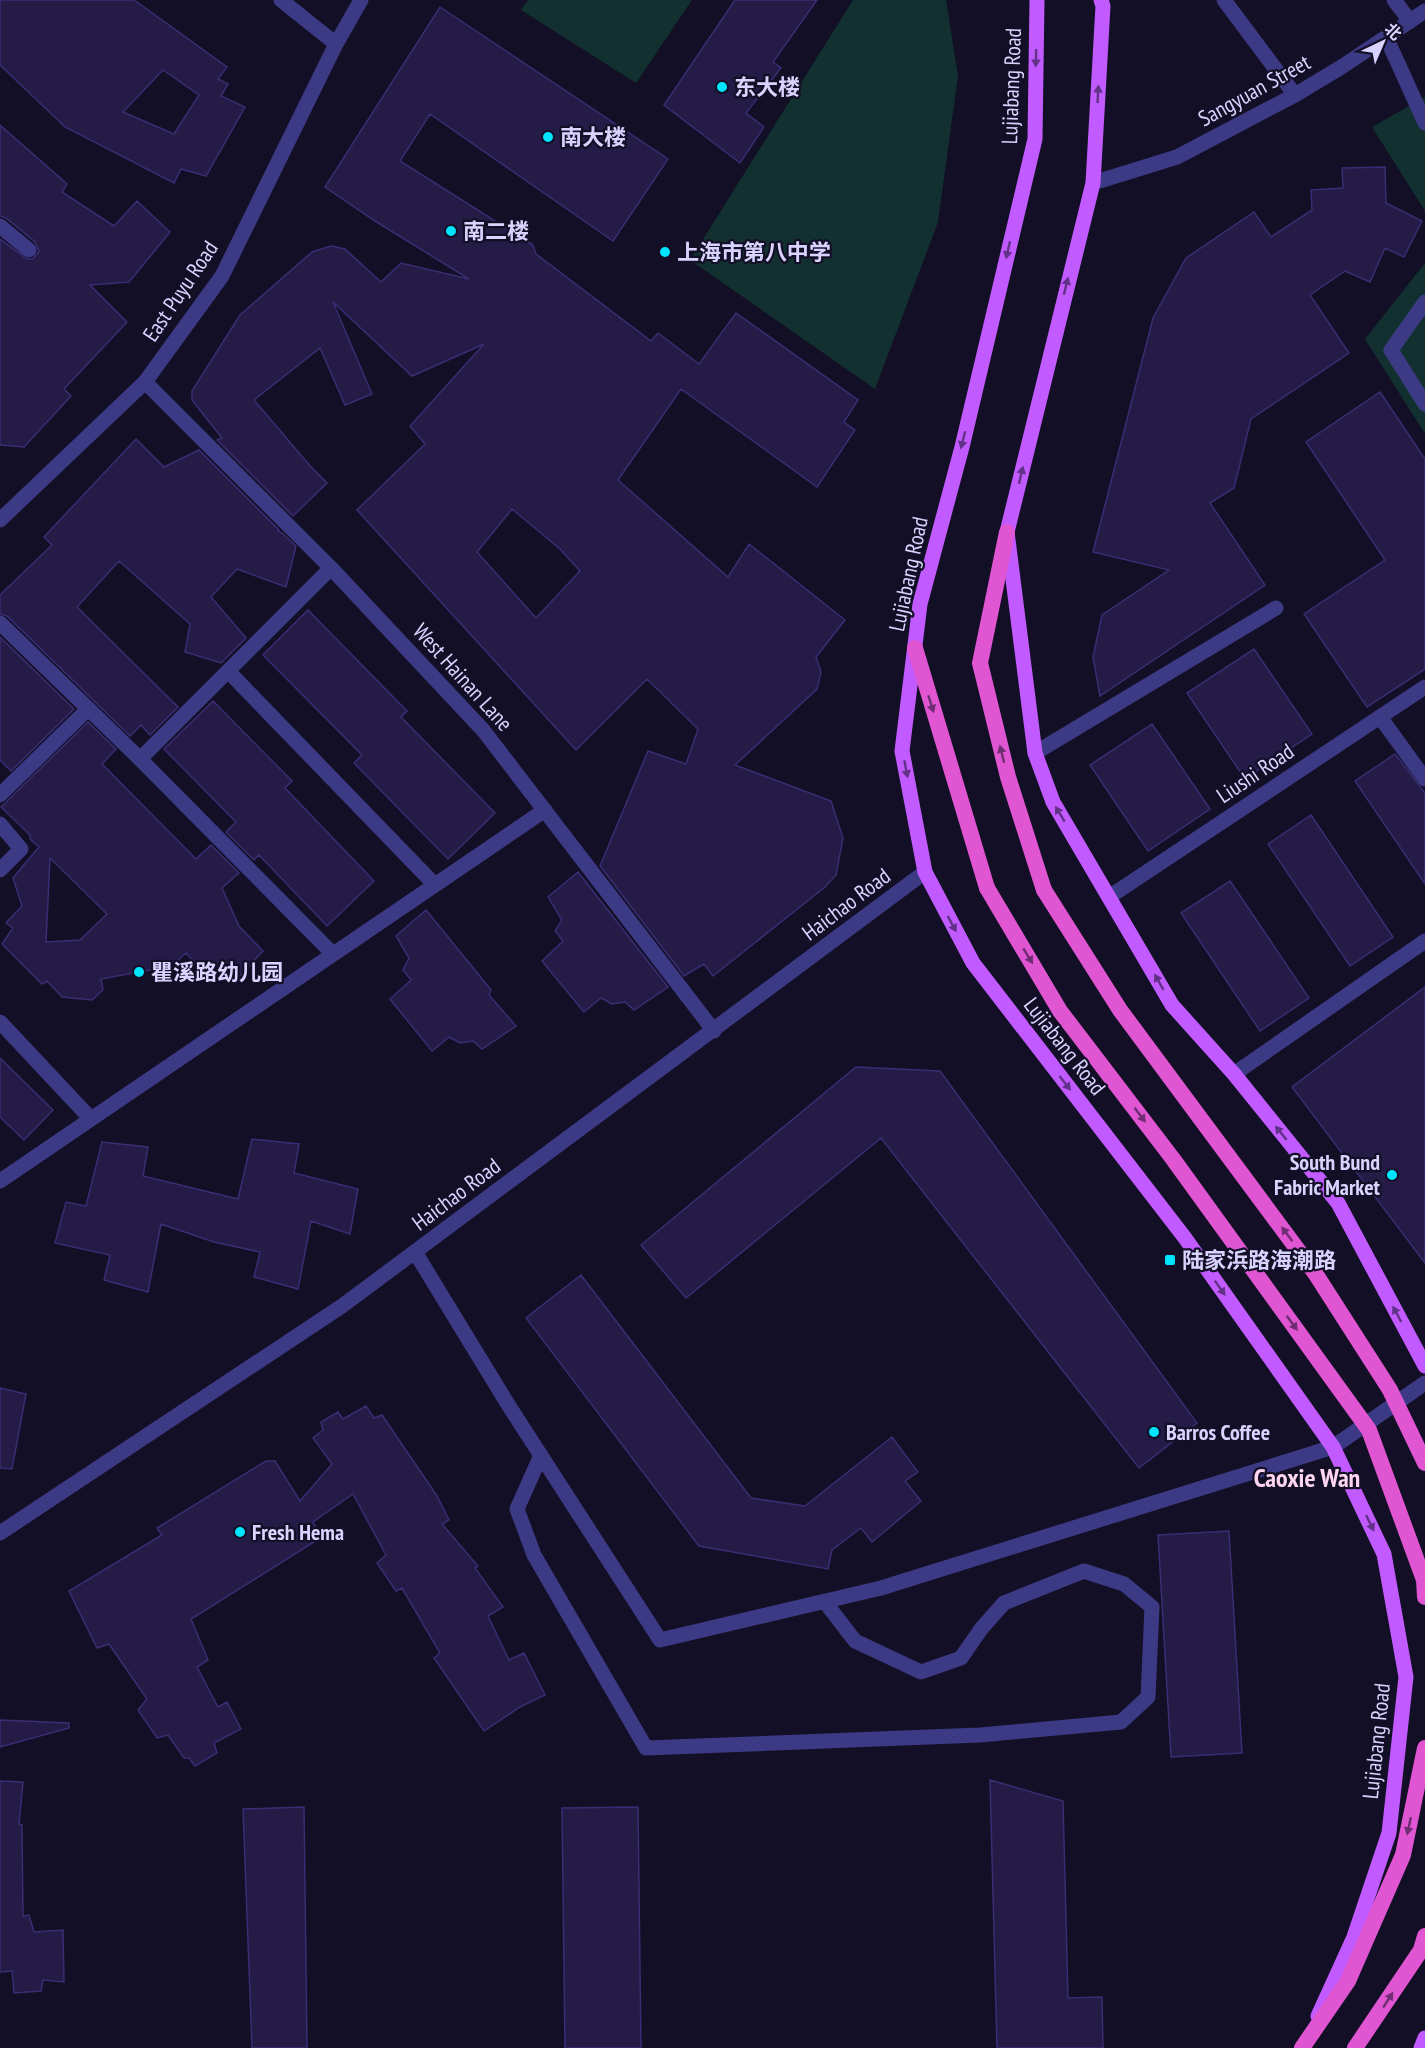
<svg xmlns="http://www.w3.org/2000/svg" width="1425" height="2048" font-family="'PT Sans Narrow','Noto Sans SC',sans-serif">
<rect width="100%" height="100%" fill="#130f26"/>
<!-- green -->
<path fill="#12302f" d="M528 0H692L636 83 521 10Z
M853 0H946L958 76 938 222 875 389 690 260Z
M1425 97V211L1372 127Z
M1425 263V434L1365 339Z"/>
<!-- building -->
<path fill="#241b47" stroke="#3b2d73" stroke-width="1.5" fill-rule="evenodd" d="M0 0H134L227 67 218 79 228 84 221 96 245 107 206 176 181 169 174 183 65 127 0 65ZM163 70 199 95 174 134 123 112Z
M735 0H817L773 62 781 68 746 113 764 127 740 163 664 105Z
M440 7 668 159 613 241 430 114 400 161 533 245 536 254 651 341 658 333 699 364 736 313 858 400 844 422 855 430 817 487 681 389 618 480 728 577 749 544 845 620 816 657 821 672 817 689 735 765 831 801 843 838 836 875 825 887 713 976 704 964 684 976 600 866 648 751 686 764 698 729 647 679 576 750 357 510 425 444 410 426 484 344 412 376 333 302 372 394 345 405 320 348 254 400 311 467 327 483 293 516 217 440 222 438 192 400V391L240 315 312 252 331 246 345 249 381 282 401 263 469 279 375 221 325 187ZM512 509 560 549 580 571 536 618 477 552Z
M0 125 67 184 62 192 114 226 137 201 170 232 129 282 90 285 127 322 64 389 71 396 24 447 0 445V239L27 259H33L39 251 35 242 6 218 0 216Z
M1385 167 1386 203 1422 221 1404 257 1385 248 1370 282 1345 271 1310 295 1349 353 1251 419 1234 488 1210 503 1265 585 1100 696 1093 657 1102 615 1169 570 1093 552 1153 318 1186 258 1254 212 1271 237 1312 210 1311 190 1343 188 1342 168Z
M1380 392 1425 459V669L1367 707 1304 614 1385 560 1306 442Z
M136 439 164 467 199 450 279 530 278 531 282 533 296 546 286 587 237 569 211 597 246 638 221 663 185 652 190 624 119 561 77 607 178 707 150 735 141 725 130 736 7 616 0 614V595L52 545 44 537Z
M308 610 407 711 401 717 495 813 448 859 354 763 362 755 263 655Z
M0 637 74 709 11 771 0 760Z
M1254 649 1312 734 1245 779 1187 693Z
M213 701 292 781 285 788 374 881 327 926 259 855 254 860 226 832 236 822 164 749Z
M88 722 116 749 102 764 196 859 211 845 239 873 222 888 239 926 263 951 233 983 208 959 200 969 186 953 171 966 101 979 103 990 92 1000 62 997 47 981 42 984 2 944 13 928 6 923 22 906 13 878 39 847 30 839V835L1 807ZM50 858 107 914 80 940 46 942Z
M1152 724 1210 809 1148 851 1090 765Z
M1395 754 1425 793V884L1355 781Z
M1311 815 1393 937 1350 966 1268 844Z
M578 872 668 987 634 1010 625 1002 612 1004 601 998 584 1012 542 961 563 941 555 931 562 920 548 897Z
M1230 881 1309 998 1260 1031 1181 913Z
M426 910 491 990 489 995 516 1026 482 1049 473 1041 460 1043 449 1037 432 1051 390 999 411 980 403 970 409 958 396 936Z
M1425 987V1263L1292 1087Z
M0 1058 53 1110 24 1140 0 1117Z
M856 1067 940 1071 1197 1423 1139 1468 881 1138 686 1298 641 1245Z
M252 1139 299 1144 294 1173 358 1189 350 1234 311 1221 298 1289 254 1277 260 1252 214 1242 161 1224 148 1292 104 1280 110 1255 55 1243 66 1202 86 1206 102 1142 148 1147 143 1176 238 1199Z
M581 1275 751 1498 805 1506 892 1437 918 1472 905 1481 921 1501 872 1542 861 1528 832 1550 828 1569 699 1546 526 1318Z
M0 1388 26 1394 12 1469 0 1468Z
M366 1406 374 1418 382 1415 437 1496 449 1520 442 1524 478 1566 475 1568 503 1607 488 1616 509 1660 524 1653 545 1695 520 1707 484 1731 434 1658 440 1653 402 1588 396 1591 377 1563 386 1555 353 1494 313 1522 322 1537 191 1619 208 1660 197 1667 218 1707 227 1702 241 1729 214 1743 217 1753 195 1766 189 1758H184L168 1735 157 1738 138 1710 147 1699 109 1644 97 1648 69 1591 162 1535 157 1528 266 1461H275L300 1501 332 1464 313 1438 323 1430 321 1422 338 1412 343 1419Z
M1229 1531 1242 1753 1171 1757 1158 1535Z
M0 1720 69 1723V1728L0 1747Z
M990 1780 1063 1801 1068 1998 1102 1997 1103 2048H997Z
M0 1781 23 1782 19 1824 22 1825 23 1916 29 1915 34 1932 63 1930 64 1982 43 1980 41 1991 14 1993 12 1971 0 1972Z
M304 1807 307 2048H252L243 1809Z
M638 1807 641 2048H565L562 1808Z"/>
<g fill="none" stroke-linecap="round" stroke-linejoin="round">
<!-- service -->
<path stroke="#3d3a85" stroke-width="15" d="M1224 0 1295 95
M1394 0 1410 21
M1386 37 1425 123
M0 226 29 250
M1425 302 1391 350 1425 404
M0 623 140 759 333 954
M228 671 435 885
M1380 717 1425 779
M1035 753 1276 608
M140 759 331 568
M0 795 88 709
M0 824 21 849 0 870
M0 1022 91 1119
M1234 1074 1425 941
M0 1181 545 810"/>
<!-- minor -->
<path stroke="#3d3a85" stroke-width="15" d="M281 0 336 44
M1093 183 1177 157 1295 95 1343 66 1425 11
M145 382 331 568 483 730 714 1031
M0 520 145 382 222 276 336 44 361 0
M1109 897 1425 687
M415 1252 509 1406 660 1640 881 1588 1333 1447 1425 1383
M541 1455 517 1509 534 1555 646 1748 980 1735 1121 1722 1148 1697 1152 1607 1124 1584 1084 1571 1004 1603 981 1629 961 1658 921 1672 855 1641 825 1602
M0 1533 342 1306 925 872"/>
<!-- primary -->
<path stroke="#c25bff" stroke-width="15" d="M1037 0 1035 139 962 447 920 604 902 751 925 872 973 963 1185 1238 1333 1447 1384 1554 1406 1677 1389 1833 1354 1937 1318 2016
M1101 0 1103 6 1093 183 1007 532 1035 753 1053 802 1172 1005 1234 1074 1338 1203 1425 1366
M1421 2048 1425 2038"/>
<!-- trunk -->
<path stroke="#e055d1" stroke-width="16" d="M1007 532 980 663 1008 777 1044 890
M915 648 987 888
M1355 2048 1421 1950 1425 1936"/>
<!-- trunk-bridge -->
<path stroke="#e055d1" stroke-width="16" d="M987 888 1060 1011 1173 1159 1369 1430 1424 1580 1425 1597
M1044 890 1120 1010 1315 1273 1390 1390 1425 1463
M1302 2048 1348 1981 1403 1855 1425 1748"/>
</g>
<!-- one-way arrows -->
<defs><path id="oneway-solid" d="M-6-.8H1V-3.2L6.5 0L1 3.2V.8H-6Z" transform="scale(1.5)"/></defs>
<g fill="#623188">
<use href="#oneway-solid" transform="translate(1036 58) rotate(91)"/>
<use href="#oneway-solid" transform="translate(1098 94) rotate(-87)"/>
<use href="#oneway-solid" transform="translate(1008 250) rotate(103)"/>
<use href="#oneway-solid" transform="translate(1066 286) rotate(-76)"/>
<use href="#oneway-solid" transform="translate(963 440) rotate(104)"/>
<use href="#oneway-solid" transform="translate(1021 475) rotate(-77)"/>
<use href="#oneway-solid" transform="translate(906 769) rotate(79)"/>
<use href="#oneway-solid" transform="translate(1060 814) rotate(-121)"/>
<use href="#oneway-solid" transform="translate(952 924) rotate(62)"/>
<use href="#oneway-solid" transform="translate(1159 982) rotate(-120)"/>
<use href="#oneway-solid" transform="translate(1065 1083) rotate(52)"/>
<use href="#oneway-solid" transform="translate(1281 1133) rotate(-129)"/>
<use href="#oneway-solid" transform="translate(1220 1288) rotate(55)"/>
<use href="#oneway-solid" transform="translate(1397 1314) rotate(-118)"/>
<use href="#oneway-solid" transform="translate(1370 1523) rotate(64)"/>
</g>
<g fill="#6f2e73">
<use href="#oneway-solid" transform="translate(931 704) rotate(73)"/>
<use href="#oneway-solid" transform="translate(1002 754) rotate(-104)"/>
<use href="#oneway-solid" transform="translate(1028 956) rotate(59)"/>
<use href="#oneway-solid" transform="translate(1140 1115) rotate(53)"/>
<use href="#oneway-solid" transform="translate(1287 1234) rotate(-127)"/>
<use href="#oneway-solid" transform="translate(1292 1323) rotate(54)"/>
<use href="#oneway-solid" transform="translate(1409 1826) rotate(102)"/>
<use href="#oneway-solid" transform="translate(1388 2000) rotate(-57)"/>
</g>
<!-- markers -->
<g fill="#00e5ff" stroke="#130f26" stroke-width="2">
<circle cx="722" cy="87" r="6"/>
<circle cx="548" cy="137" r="6"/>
<circle cx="451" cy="231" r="6"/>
<circle cx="665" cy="252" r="6"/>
<circle cx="139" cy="972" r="6"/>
<circle cx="1392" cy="1175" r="6"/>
<rect x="1164" y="1254" width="12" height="12" rx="3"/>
<circle cx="1154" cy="1432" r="6"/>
<circle cx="240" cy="1532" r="6"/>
</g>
<g text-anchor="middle" stroke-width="4.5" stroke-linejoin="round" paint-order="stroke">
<!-- street labels -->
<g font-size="22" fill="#d9d4ff" stroke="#130f26">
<text transform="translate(1011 86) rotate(-88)" y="8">Lujiabang Road</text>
<text transform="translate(1254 90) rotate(-29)" y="8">Sangyuan Street</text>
<text transform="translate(180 291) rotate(-56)" y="8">East Puyu Road</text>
<text transform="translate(908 574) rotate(-78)" y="8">Lujiabang Road</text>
<text transform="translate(463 677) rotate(48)" y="8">West Hainan Lane</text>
<text transform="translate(1255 773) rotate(-34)" y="8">Liushi Road</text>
<text transform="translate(846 904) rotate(-37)" y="8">Haichao Road</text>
<text transform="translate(1065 1046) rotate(52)" y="8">Lujiabang Road</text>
<text transform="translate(456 1194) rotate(-37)" y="8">Haichao Road</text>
<text transform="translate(1376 1741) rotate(-84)" y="8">Lujiabang Road</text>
</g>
<!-- poi labels -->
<g font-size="22" font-weight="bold" fill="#d9d4ff" stroke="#130f26" text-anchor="start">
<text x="734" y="95">东大楼</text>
<text x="560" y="145">南大楼</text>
<text x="463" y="239">南二楼</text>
<text x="677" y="260">上海市第八中学</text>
<text x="151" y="980">瞿溪路幼儿园</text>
<text x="1380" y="1170" text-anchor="end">South Bund<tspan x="1380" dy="25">Fabric Market</tspan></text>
<text x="1182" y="1268">陆家浜路海潮路</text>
<text x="1166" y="1440">Barros Coffee</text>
<text x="252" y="1540">Fresh Hema</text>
</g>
<!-- quarter labels -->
<g font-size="26" font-weight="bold" fill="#ffd6f0" stroke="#130f26">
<text x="1307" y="1487">Caoxie Wan</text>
</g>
</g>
<!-- north arrow -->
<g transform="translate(1383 42) rotate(44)" stroke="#130f26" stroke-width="4.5" paint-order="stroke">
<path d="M0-4.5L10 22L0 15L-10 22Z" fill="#d9d4ff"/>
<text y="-9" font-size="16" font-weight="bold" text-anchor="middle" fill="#d9d4ff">北</text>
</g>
</svg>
